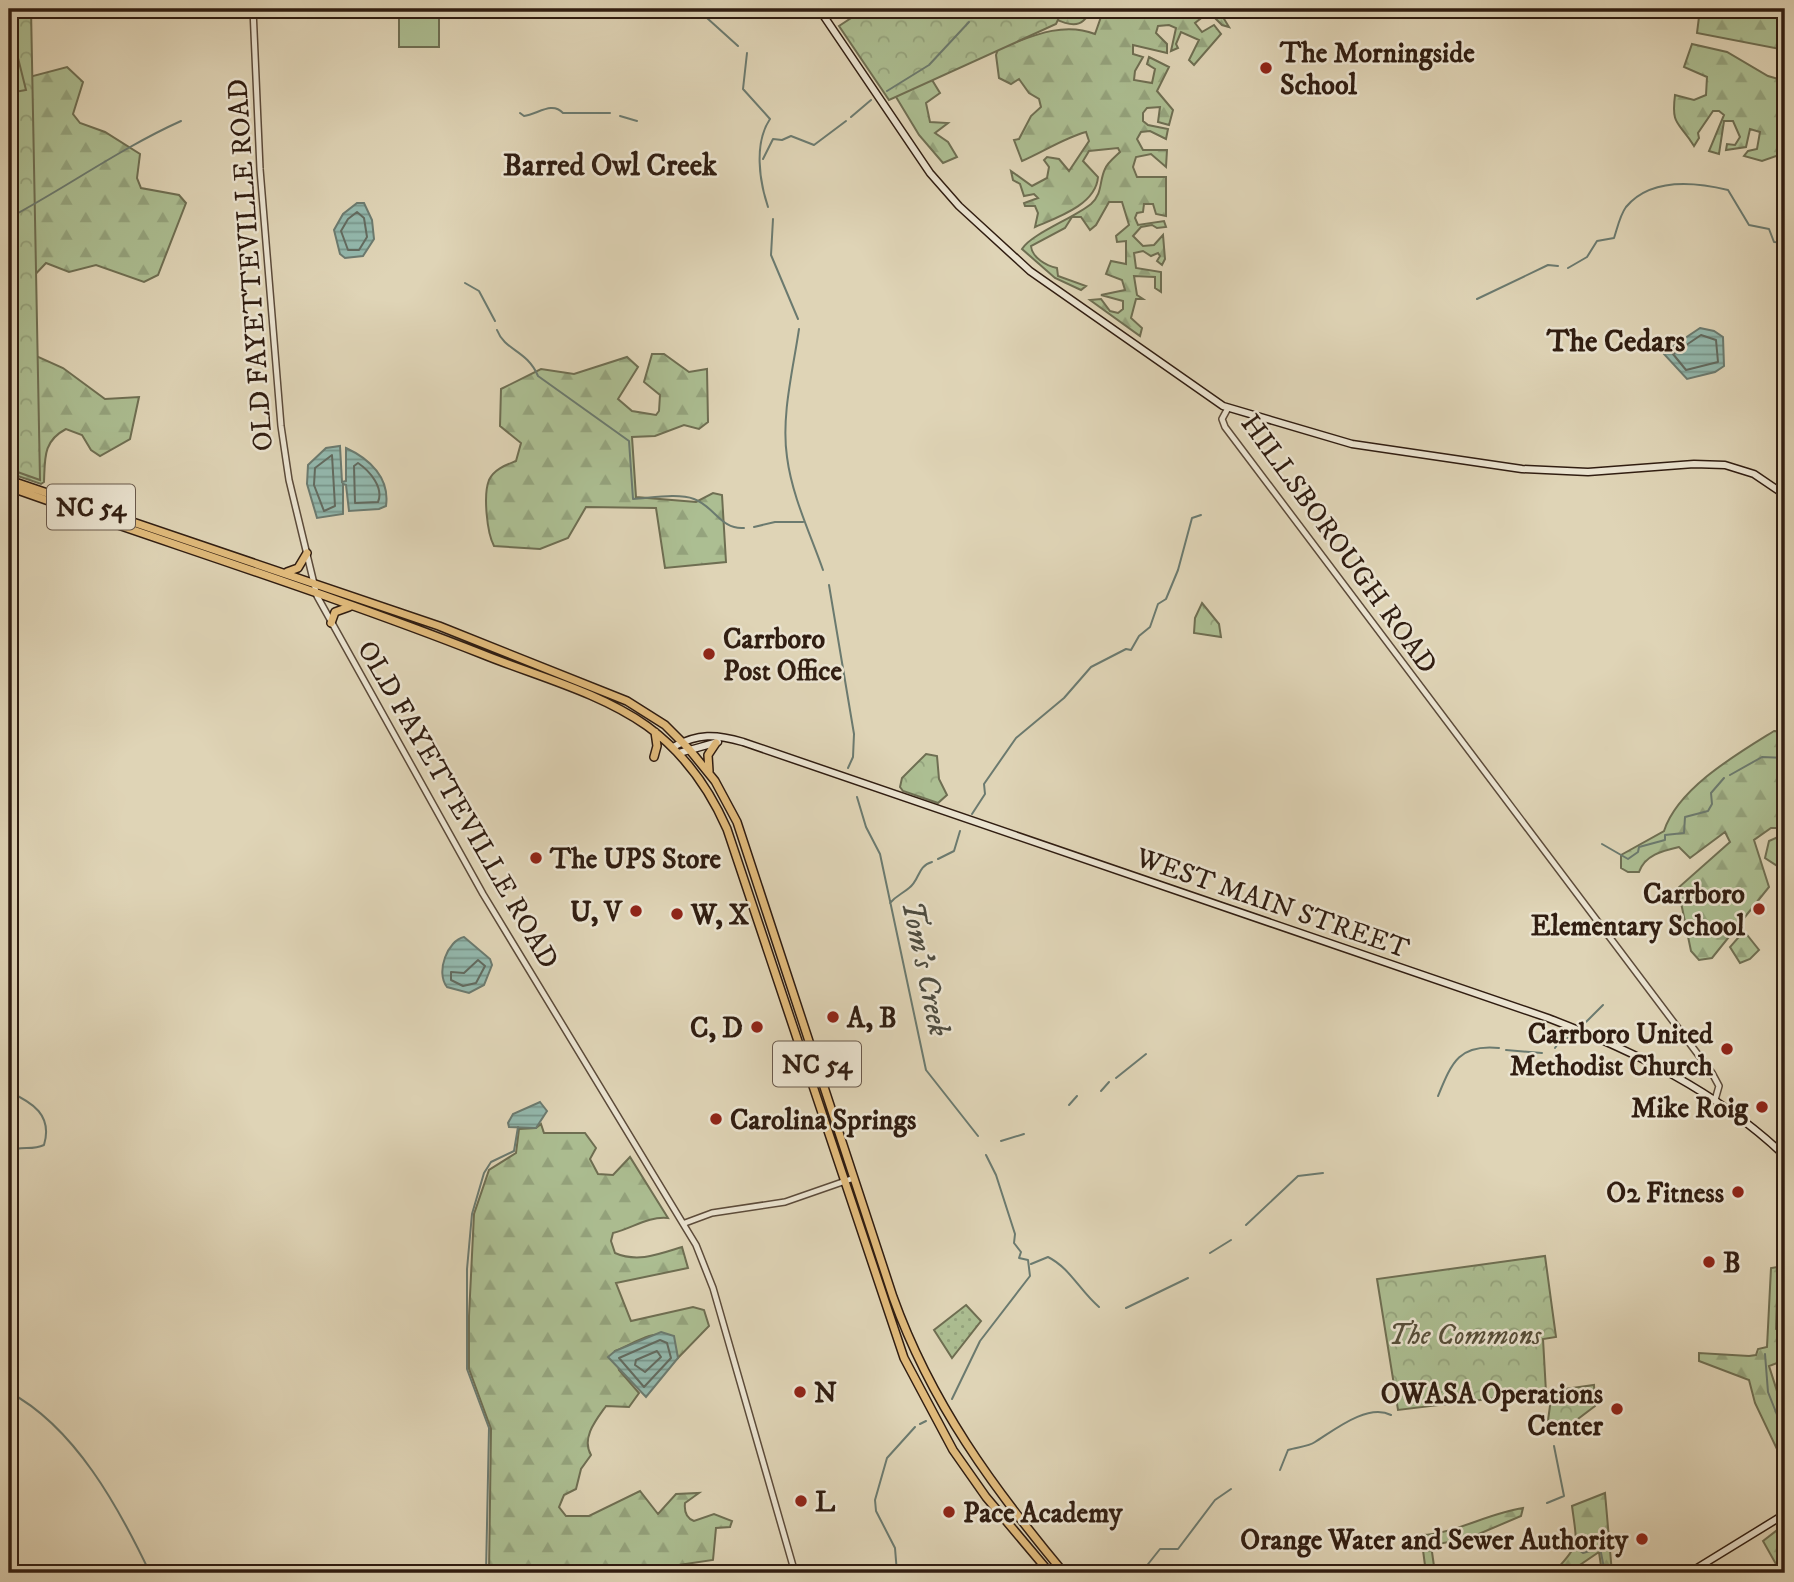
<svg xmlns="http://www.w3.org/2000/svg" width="1794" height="1582" font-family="'IM FELL DW Pica',serif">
<defs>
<pattern id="grass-dots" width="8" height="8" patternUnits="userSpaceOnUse" patternTransform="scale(1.75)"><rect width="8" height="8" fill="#acbe92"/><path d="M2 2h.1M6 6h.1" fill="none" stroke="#94a37d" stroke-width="1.8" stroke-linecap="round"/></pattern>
<pattern id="forest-firs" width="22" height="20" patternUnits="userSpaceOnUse" patternTransform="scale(1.75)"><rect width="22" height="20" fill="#acbe92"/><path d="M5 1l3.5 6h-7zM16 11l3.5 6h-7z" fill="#94a37d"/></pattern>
<pattern id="park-crowns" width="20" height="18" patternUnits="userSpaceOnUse" patternTransform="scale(1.75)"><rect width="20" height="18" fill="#acbe92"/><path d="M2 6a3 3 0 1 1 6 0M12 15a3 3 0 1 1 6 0" fill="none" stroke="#94a37d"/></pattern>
<pattern id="water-rules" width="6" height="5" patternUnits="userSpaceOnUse" patternTransform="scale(1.75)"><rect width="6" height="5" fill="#93b8ad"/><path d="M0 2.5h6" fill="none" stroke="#78958b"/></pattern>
</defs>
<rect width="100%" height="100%" fill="#dfd4b6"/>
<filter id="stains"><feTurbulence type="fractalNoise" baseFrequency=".00286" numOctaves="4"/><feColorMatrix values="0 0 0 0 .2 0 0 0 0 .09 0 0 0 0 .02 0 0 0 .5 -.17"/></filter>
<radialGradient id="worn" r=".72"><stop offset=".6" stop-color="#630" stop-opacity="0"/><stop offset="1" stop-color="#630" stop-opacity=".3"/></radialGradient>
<!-- grass -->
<path fill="url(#grass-dots)" stroke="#6e6e52" stroke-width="2" d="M966 1305 981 1321 952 1358 934 1330Z"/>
<!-- forest -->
<path fill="url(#forest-firs)" stroke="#6e6e52" stroke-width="2" d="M1051 9H1218L1229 27 1222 25 1209 12 1195 23 1202 32 1214 25 1221 34 1194 65 1189 60 1199 40 1181 32 1176 44 1178 48 1171 51 1176 28 1169 25 1158 26 1156 33 1167 44V53L1133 45V54L1143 57 1135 71 1134 80 1152 83 1155 69 1147 64 1149 57 1169 67 1157 91 1173 110 1169 125 1158 122 1160 107 1147 108 1143 113V121L1148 125 1168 129 1166 139 1150 131 1141 132 1137 139 1143 150H1167L1166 167 1151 154 1136 157 1133 167 1137 177H1166V216L1156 214 1153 204H1144L1143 212 1137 213 1135 218 1138 225 1164 221 1166 227 1157 228 1152 225 1141 227 1133 236 1143 246 1154 245 1163 235 1165 259 1162 265 1157 261 1160 256 1158 253 1151 256 1143 251 1134 253 1136 268 1161 272V292L1155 288V277L1134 276 1137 295 1143 299H1136L1131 318 1142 328 1140 336 1090 300 1101 299 1110 311 1118 313 1123 309V301L1101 295 1125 290 1122 280 1106 274 1111 261 1126 264V241L1117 242 1116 236 1129 225 1122 202H1109L1096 225 1090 230 1081 217H1072L1065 228 1031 246C1032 258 1047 266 1057 268L1058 276 1086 286 1081 290 1055 278 1022 249C1031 234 1074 218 1091 204 1103 193 1099 181 1105 169 1107 163 1115 157 1120 152L1118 148 1089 151 1083 161 1098 177C1096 205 1056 218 1035 227L1038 213 1035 206H1025L1024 203 1038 198 1034 194 1024 196 1020 184 1013 180 1011 171 1032 186 1047 178 1049 167 1044 160 1047 157 1059 159 1069 171 1089 141 1086 132C1064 138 1043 152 1022 161L1014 140 1019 139 1031 116 1041 107 1039 99 1029 93 1019 79 1011 84 999 78 996 55 998 49C1030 37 1062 21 1095 34L1102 14 1098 10C1088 13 1090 15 1083 21 1074 29 1056 20 1048 15Z
M1700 9H1785V50L1697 33Z
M1692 44 1727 52 1768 76 1785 81V167L1782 158 1776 156 1762 161 1744 156 1748 151 1757 149 1760 132 1750 129 1746 147 1726 150 1727 144 1735 145 1740 137 1733 121H1724L1719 154 1709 151 1724 115 1719 111H1713L1698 133 1699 138 1694 146C1679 121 1671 127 1675 95L1694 100 1706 95 1707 77 1684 67Z
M67 67 83 82 73 114 80 123 105 132 140 154 137 178 141 188 179 195 186 203 158 275 144 282 96 265 69 272 46 263 29 281 16 347 63 368 105 399 139 397 130 439 100 456 91 450 82 435 66 429C43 441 45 458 44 482L41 484 9 473V112L29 77Z
M929 75 940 93 926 103 930 122 948 123 935 133 948 142 957 157 943 163 919 135 893 92Z
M652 354H664L689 372 707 369 708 422 699 429 684 425 655 436 632 437 636 497 696 502 713 493 722 495 726 562 665 568 656 508 586 507 568 538 540 549 494 546C487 533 483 495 489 480 494 469 506 465 516 461L521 443 500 426 501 389 541 369 574 374 627 357 638 367 618 399 632 411 656 415 659 411 660 395 644 382Z
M1774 731 1785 732V828H1771L1754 840 1769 887 1712 958 1699 960 1691 951 1678 888 1730 842 1725 832 1690 858 1679 847C1662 851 1645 855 1639 872H1628L1621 868V855L1664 831C1678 788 1737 754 1774 731Z
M1744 931 1759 950 1750 959 1740 963 1730 947Z
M541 1124 544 1133H585L596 1148 590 1159 598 1174 613 1175 630 1157 668 1218C648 1216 633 1228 613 1233L611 1241 615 1253C638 1263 659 1254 682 1247L688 1268 616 1283 631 1321 693 1307 704 1310 709 1326 678 1358C670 1316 641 1341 615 1351L619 1370 639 1393 629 1407 606 1406C596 1420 581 1438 591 1455L581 1469 576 1489 564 1495 559 1507 566 1516H589L640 1491 658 1514 676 1494 699 1493 685 1503C684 1512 686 1518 694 1521L714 1514 732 1521 730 1527 716 1528 713 1560 652 1569 651 1573H489L491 1429 469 1369V1316L474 1214 489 1170 516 1153 519 1129 536 1128Z
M1778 1267 1776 1329 1781 1330V1339L1785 1344V1360L1769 1366 1785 1416V1466L1755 1403 1749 1380 1699 1361V1353L1749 1356 1756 1355 1758 1349 1767 1347 1771 1268Z
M1605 1493 1612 1573H1602L1599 1552 1568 1573H1553C1581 1544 1577 1545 1572 1506Z
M1523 1508 1521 1516 1467 1539 1431 1545 1435 1573H1426L1421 1535C1455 1534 1488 1513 1523 1508Z
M1785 1524V1573H1781L1763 1541Z"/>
<!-- park -->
<path fill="url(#park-crowns)" stroke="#6e6e52" stroke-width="2" d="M9 9H31L40 480 9 469Z
M865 9H1063L1056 24 889 100 839 26Z
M1202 603 1219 624 1221 637 1194 633 1195 618Z
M926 754 937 756 939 779 947 795 938 803 903 791 900 787 902 778Z
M1545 1256 1556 1337 1543 1339 1546 1392 1398 1410 1377 1279Z
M1594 1385 1595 1406 1558 1434 1547 1428 1552 1391Z"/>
<!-- pitch -->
<path fill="#acbe92" stroke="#6e6e52" stroke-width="2" d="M399 9H439V47H399Z
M9 22 26 90 9 93Z
M1785 834V871L1765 858 1769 841Z"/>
<!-- water -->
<path fill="url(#water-rules)" stroke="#6b7a6f" stroke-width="2" d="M357 203H364L372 220 374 239 363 256 345 258 340 254 334 230 343 214Z
M1700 328 1714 331 1723 337 1724 366 1715 372 1687 379 1663 353Z
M340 446 342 482 346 481V448C370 459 390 478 386 506L379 509 349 511 346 485 343 484V514L317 518 307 484 308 465 326 448Z
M464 937 490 959 492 965 484 985 469 993 447 987C435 972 448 940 464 937Z
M540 1102 547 1111 536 1128 509 1127 508 1123 513 1114Z
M661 1332 674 1336 678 1358 646 1397 608 1357 615 1351Z"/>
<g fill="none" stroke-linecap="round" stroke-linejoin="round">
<!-- shore -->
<path stroke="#626a5f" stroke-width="2" d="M357 212 364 218 367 237 359 250H348L341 231 348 219Z
M1701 335 1716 340 1718 362 1686 370 1673 354Z
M332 455 335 506 324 511 314 485 315 468Z
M358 463C370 471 384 488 378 502L355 503 354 466Z
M478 960 485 966 476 983 463 986 451 980V972L464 973Z
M660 1340 667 1343 671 1358 644 1387 619 1358Z
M657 1351 661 1357 645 1372 635 1365 636 1360Z"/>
<!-- stream -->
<path stroke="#6b7a6f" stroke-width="2" d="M697 9 738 46
M747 53 743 89 770 119C754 143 759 180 768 207
M887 91 929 65 969 22
M520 113 524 116C538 114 552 101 563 113H610
M620 116 637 121
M851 117 871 100
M763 159 773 139 782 140 791 136 814 145 846 121
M9 218C67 187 121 148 181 121
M773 219 771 255 798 319
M1568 268 1587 257 1597 241 1614 238C1617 229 1620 215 1626 207 1651 177 1695 182 1728 190L1749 225 1769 229 1774 242 1785 243
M465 283 479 291 495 321
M1477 299 1548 265 1558 266
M799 329C793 370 781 416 787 457 792 496 810 533 823 570
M497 330C505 351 527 350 538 376L629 441 633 499C651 498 678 493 694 499 714 506 721 530 744 528
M754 527 775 522H803
M829 585 854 734 853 757 848 768
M1730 775 1762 757 1785 758
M857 797 866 827 880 854 926 1070 978 1136
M972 814 985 794 984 784 1016 738 1064 698 1091 667 1126 649 1131 650 1139 636 1150 627 1158 604 1166 599 1178 570 1192 518 1201 515
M1602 844 1628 859 1638 852 1639 847 1665 840V835L1684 833 1685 817 1708 811 1712 804 1711 793 1724 778
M938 859 954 851 960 831
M890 903C897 895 902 894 909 888 920 880 917 866 932 862
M1584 1024 1603 1005
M1555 1048 1561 1039 1573 1037
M1506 1050 1542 1053
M1116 1078 1146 1054
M1101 1091 1109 1082
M9 1092C32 1102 53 1115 44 1145 32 1151 21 1145 9 1151
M1438 1096C1452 1062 1459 1044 1499 1048
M1069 1105 1077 1096
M1001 1141 1024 1134
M1246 1225 1298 1176 1323 1173
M1210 1253 1231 1240
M1031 1264 1048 1257C1070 1268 1080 1291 1099 1307
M1126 1308 1188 1278
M1765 1354 1768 1392 1785 1435
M9 1392C75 1427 119 1508 150 1573
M952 1399 980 1341 1030 1276 1028 1260 1019 1258 1021 1252 1014 1243 1015 1234 996 1175 986 1155
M920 1424 926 1421
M1280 1470 1288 1450C1296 1447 1308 1447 1315 1442 1333 1431 1367 1403 1391 1415
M1547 1503 1564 1496 1554 1446
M1576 1548 1583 1553 1600 1548 1605 1573
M486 1573 489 1428 467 1369V1269L472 1214 484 1173 491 1162 514 1151 518 1127
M897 1573 895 1548 876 1511 875 1500 887 1458 915 1427
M1141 1573 1160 1549H1178L1215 1500 1231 1489"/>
<!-- tertiary casing -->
<g stroke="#5c4b3a" stroke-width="8">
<path id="tertiary" d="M253 9 260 169 281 426 289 480 317 596 483 894 696 1245 713 1288 795 1573
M1228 408 1222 419 1225 427 1712 1073 1719 1086 1715 1100
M685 1223 712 1213 785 1202 854 1178"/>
</g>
<!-- secondary casing -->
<g stroke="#301d11" stroke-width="9">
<path id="secondary" d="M819 9 930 173 959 206 1030 271 1223 406 1352 444 1522 469 1588 472 1694 464 1725 465 1754 474 1785 495
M673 747C698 733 716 734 743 742L1548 1018C1634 1051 1718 1092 1785 1156
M679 753 718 742
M1689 1573 1785 1514"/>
</g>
<!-- trunk casing -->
<g stroke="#301d11" stroke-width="10">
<path id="trunk" d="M9 480 439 626 627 701 665 725 689 749 715 781 737 822 893 1297C931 1403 993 1488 1064 1573
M9 487C166 543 327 593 482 654 536 676 599 692 647 726 683 752 709 788 727 829L904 1358 953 1450 986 1497 1050 1573
M287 572 298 568 307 553
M331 623 335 612 349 607
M654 757 657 746 655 732
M709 771 708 755 716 743"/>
</g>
<!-- tertiary -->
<use href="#tertiary" stroke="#eae3d0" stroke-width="5"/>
<!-- secondary -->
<use href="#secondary" stroke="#eae3d0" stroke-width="6"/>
<!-- trunk -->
<use href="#trunk" stroke="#e0ba7b" stroke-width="7"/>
</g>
<!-- markers -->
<g fill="#8f2418" stroke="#eae3d0" stroke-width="2.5">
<circle cx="1266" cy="68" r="7"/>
<circle cx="709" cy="654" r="7"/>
<circle cx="536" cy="858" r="7"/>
<circle cx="1759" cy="909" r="7"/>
<circle cx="636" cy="911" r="7"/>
<circle cx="677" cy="914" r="7"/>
<circle cx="833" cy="1017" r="7"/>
<circle cx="757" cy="1027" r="7"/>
<circle cx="1727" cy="1049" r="7"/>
<circle cx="1762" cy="1107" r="7"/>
<circle cx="716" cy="1119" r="7"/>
<circle cx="1738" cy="1192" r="7"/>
<circle cx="1709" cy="1262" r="7"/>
<circle cx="800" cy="1392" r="7"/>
<circle cx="1617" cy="1409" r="7"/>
<circle cx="801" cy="1501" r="7"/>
<circle cx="949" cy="1512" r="7"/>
<circle cx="1642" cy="1539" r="7"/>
</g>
<g text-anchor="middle" stroke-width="5" stroke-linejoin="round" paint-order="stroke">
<!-- shield labels -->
<g fill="#eae3d0" stroke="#68584a" stroke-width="2">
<rect x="47" y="484.5" width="88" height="45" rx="5"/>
<rect x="773" y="1041.5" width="88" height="45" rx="5"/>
</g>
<g font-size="26" font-weight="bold" fill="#301d11">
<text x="91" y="516">NC 54</text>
<text x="817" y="1073">NC 54</text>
</g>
<!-- poi labels -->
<g font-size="28" font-weight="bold" fill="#301d11" stroke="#eae3d0" text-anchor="start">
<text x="1280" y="62">The Morningside<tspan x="1280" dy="32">School</tspan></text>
<text x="723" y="648">Carrboro<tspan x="723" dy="32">Post Office</tspan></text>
<text x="550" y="868">The UPS Store</text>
<text x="1745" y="903" text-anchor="end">Carrboro<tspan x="1745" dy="32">Elementary School</tspan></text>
<text x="622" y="921" text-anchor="end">U, V</text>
<text x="691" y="924">W, X</text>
<text x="847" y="1027">A, B</text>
<text x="743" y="1037" text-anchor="end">C, D</text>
<text x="1713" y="1043" text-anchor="end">Carrboro United<tspan x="1713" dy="32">Methodist Church</tspan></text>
<text x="1748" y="1117" text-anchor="end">Mike Roig</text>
<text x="730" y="1129">Carolina Springs</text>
<text x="1724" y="1202" text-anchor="end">O2 Fitness</text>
<text x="1723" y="1272">B</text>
<text x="814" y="1402">N</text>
<text x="1603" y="1403" text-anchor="end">OWASA Operations<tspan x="1603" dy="32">Center</tspan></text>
<text x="815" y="1511">L</text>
<text x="963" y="1522">Pace Academy</text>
<text x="1628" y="1549" text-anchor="end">Orange Water and Sewer Authority</text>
</g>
<!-- street labels -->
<g font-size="28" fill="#301d11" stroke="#eae3d0">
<text transform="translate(249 265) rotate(-94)" y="10">OLD FAYETTEVILLE ROAD</text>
<text transform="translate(1340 543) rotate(54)" y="10">HILLSBOROUGH ROAD</text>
<text transform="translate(459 804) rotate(60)" y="10">OLD FAYETTEVILLE ROAD</text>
<text transform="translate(1273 902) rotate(19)" y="10">WEST MAIN STREET</text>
</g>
<!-- park labels -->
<g font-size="28" font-style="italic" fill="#554d38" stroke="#eae3d0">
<text x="1465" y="1344">The Commons</text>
</g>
<!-- neighbourhood labels -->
<g font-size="30" font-weight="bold" fill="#301d11" stroke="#eae3d0">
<text x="610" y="175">Barred Owl Creek</text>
<text x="1616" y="351">The Cedars</text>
</g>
<!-- water labels -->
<g font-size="30" font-style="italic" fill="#4e4c40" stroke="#eae3d0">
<text transform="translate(926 968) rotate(78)" y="10">Tom's Creek</text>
</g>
</g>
<!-- margin -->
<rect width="1794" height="1582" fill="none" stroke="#dfd4b6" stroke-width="35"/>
<rect x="10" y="10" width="1773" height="1561" fill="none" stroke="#301d11" stroke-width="3.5"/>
<rect x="18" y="18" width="1759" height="1547" fill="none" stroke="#301d11" stroke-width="2"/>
<rect width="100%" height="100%" filter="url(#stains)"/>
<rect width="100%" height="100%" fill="url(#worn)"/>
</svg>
